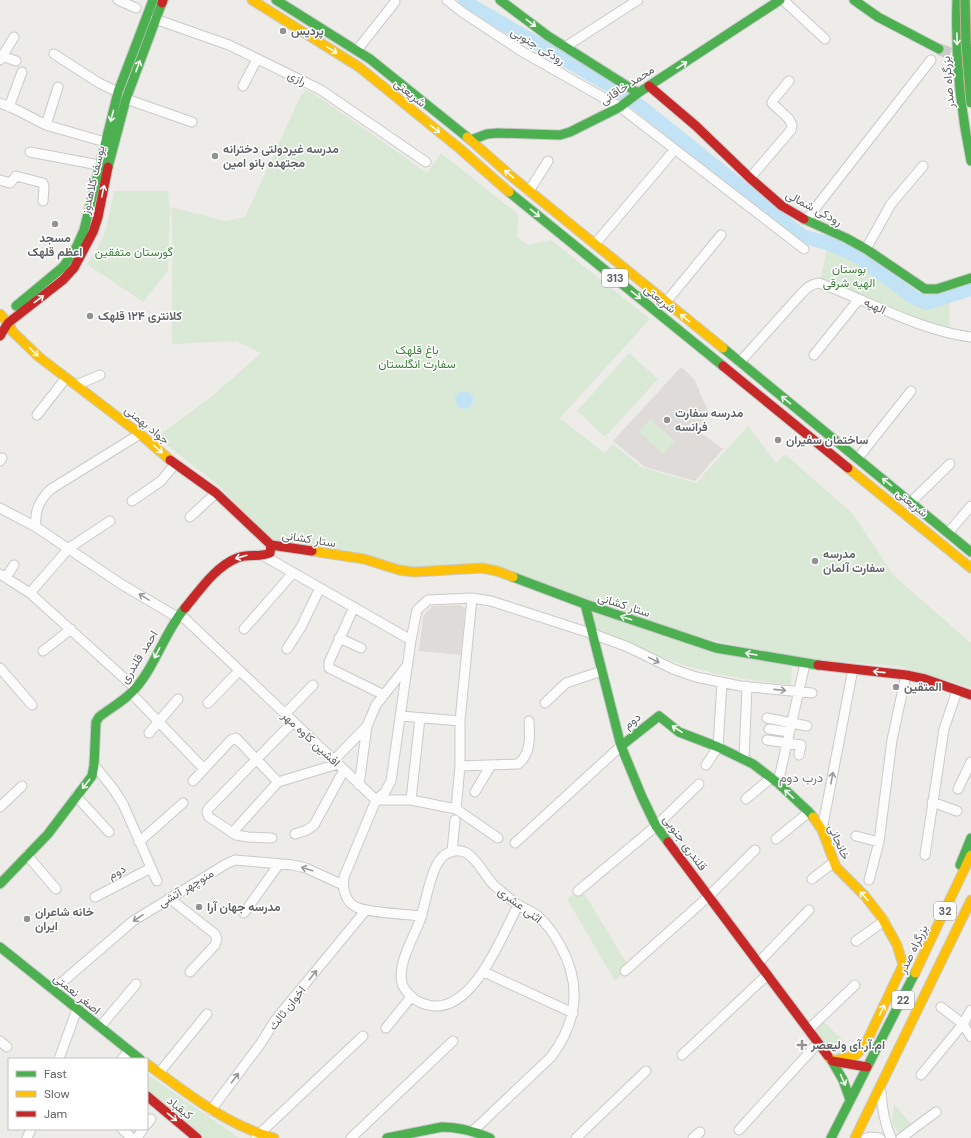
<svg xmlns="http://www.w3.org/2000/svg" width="971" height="1138" font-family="'DM Sans',Vazirmatn,sans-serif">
<rect width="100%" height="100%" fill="#eeece9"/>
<!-- industrial -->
<path fill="#dedbd9" d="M461 605 465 609 461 655 419 651 423 617 427 611 433 606Z"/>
<!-- education -->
<path fill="#dedbd8" d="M681 367 694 379 708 411 697 430 723 449 695 481 645 467 613 441Z"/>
<!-- green -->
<path fill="#dae8d6" d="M306 90 322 99 427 173 441 153 518 214 517 237 528 245 551 240 650 319 560 418 604 453 613 444 641 467 696 483 748 426 776 463 785 454 853 514 894 576 971 643V688L898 666 798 659 695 636 490 565 406 568 286 544 269 538 219 486 157 437 211 397 261 353 236 341 172 344C171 299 174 253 171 207L225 221 245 217 301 95Z
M114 191H168L170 210 168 271 143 302 87 264C106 240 108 220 114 191Z
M827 250C843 257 861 262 875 272 885 280 914 308 925 308 932 308 942 303 949 301L950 328 922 321 820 281Z
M629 353 658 379 605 437 577 411Z
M650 419 675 441 663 454 639 432Z
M592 612 792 667 791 685C759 681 725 677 694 668 661 659 629 643 597 630Z
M581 888 629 967 615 981 567 899Z
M823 1021 853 1050 835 1056 813 1030Z
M147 1074 239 1138H204L147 1091Z
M894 1104 914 1127 901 1136 892 1123Z"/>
<!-- water -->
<path fill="#c1e3f5" d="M455 400a9 9 0 1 1 18 0a9 9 0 1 1-18 0Z"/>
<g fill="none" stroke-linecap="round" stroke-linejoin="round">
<!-- river -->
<path stroke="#c1e3f5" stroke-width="14" d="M465 0 472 6 614 88 640 106 802 236 827 243 856 255 913 297 926 303 971 289"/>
<!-- secondary-tunnel -->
<path stroke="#cacac8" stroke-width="12" stroke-dasharray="12 6" stroke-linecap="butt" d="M939 49 964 59"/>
<!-- street casing -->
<g stroke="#cacac9" stroke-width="11">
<path id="street" d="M118 0 136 8
M447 0 462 12 521 51 620 107 804 249
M783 0 825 39
M155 19 229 45 321 90 426 162
M565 47 638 0
M357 50 395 2
M54 54 99 83 118 92
M2 56 16 61
M0 60 14 37
M243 86 257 59
M126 99 192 122
M0 103 15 109 46 125 105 142
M9 107 22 72
M46 125 58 87
M30 152 99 165
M750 178 791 130 792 125 789 119 772 103 774 99 789 81
M0 180 10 183 16 176 43 183 44 187 43 201
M529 191 548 161
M806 220 931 60
M595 244 671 154
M866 249 891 204 923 166
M666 302 721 235
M814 355 859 299
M740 362 801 294C806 289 810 284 819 283 870 301 917 330 971 337
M76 385 100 375
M37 415 66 378
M858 458 911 391
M0 461 2 458
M132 501 161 481 175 464
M911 502 950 464
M0 508 36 527 121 584 177 617
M190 517 216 493
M36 527C34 512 40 499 51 489L140 434
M948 533 971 506
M264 556 411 640
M0 574 30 593 135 688
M6 577 14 565
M30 593 69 548 110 521
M354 607 329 662V668L384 695
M180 614 376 800
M244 629 293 573
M339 638 361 648
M287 649 301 627 320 588
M43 651 71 629
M0 668 32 705
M131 693 204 769 231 740 236 738 278 782
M208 703 239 671
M545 703 566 683 602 671
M285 714 313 685
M401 716 460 721
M767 718 807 726
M769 729 789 732
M149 733 178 699
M767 740 801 745 799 755
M334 760 367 726
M744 760 747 686
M94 765 112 787 123 804 157 881
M706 765 718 747 722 682
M460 766 518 764C531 754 530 737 529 721
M193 781 204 769
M778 783 805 664
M359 785 367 726 376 705 406 667
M958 789 971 762
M475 792 491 765
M76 796 109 832
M746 799 771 778
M376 800H411L456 809 498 838
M411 800 420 718
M932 802 957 811
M0 807 22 786
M456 809 460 766V721L472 598
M822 830 853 669
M232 833 278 782 338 764
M295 834 307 830 314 825 344 770
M856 836 879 842
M272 838 248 837 236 835 209 817 207 812 208 809 293 722
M776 839 809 812
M139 842 183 803
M515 843 621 746
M452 852 455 820
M27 855 56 889
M925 855 944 729 957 691
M812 879 834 862
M869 880 879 842 892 740 906 675
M578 891 656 826 699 784
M95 897 151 868
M169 898 215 934 217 939 215 945 190 972
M244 913 279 864
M422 916C406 914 368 913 356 907 345 902 342 887 344 877L376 800 385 792 391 781 411 640 417 610 428 600 472 598 491 601 593 634 628 647 673 669 696 677 740 686 812 693
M856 941 884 921
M758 963 809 910
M625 971 709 896 755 850
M484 972 573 1013
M53 990 133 921 226 864 235 860 293 865 306 868 343 885
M941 1007 963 1024 971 1037
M100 1027 136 984
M386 1028 411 997
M808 1030 855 985
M0 1041 7 1047
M682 1055 767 975
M59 1059 77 1009
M122 1059 129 1051
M159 1073 207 1014
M921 1075 963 1024 971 1010
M881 1092C882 1109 884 1122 891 1138
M211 1110 261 1043 276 1019 366 910
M147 1124 151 1119
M122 1129 132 1138
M474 1130 551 1057C578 1021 582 984 560 945 554 934 547 924 538 916 532 911 524 909 517 904 510 899 503 893 496 887 481 875 473 840 446 854 430 863 426 906 419 923 412 940 394 971 404 988 410 997 418 1003 428 1005 472 1016 502 936 518 905
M739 1130 818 1043
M256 1137 363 1036
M27 1138 31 1129
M137 1138 143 1129
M351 1138 453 1041
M576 1138 646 1071
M693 1138 700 1132
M866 1138 870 1137 880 1138
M901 1138 936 1112"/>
</g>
<!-- fast casing -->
<g stroke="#c8c9c8" stroke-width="11">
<path id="fast" d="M276 0 370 59 467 137
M500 0 548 36 638 93
M854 0 878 17 939 49
M957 0C955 55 960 108 971 161
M471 140 487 134 498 133 560 135 570 132 620 107 638 93 780 0
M108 167 126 99 163 0
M509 192 723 366
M804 219 846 238 866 249 925 289H937L971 278
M16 306 63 267 76 248 84 230 118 92 153 0
M723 348 971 552
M513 577 585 604 716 648 818 665
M585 604 621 746 642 797 656 826 668 842
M621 746 659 716 679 732 718 747 753 764 778 783 809 812 813 817
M960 865 971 838
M0 884 48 834 92 776 94 765 96 722 99 717C109 709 122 702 131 693 154 671 164 632 185 608
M0 947 140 1059
M832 1061 843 1080 850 1100
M387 1138 442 1127C459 1127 474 1131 490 1138
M831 1138 915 973"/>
</g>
<!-- slow casing -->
<g stroke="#c8c9c8" stroke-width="11">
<path id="slow" d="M252 0 359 67 459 148 509 192
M467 137 511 176 723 348
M0 314 8 323 13 332 39 357 140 434 170 460
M848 468 971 568
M312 551 364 559 399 570 414 572 482 568 497 571 513 577
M813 817 822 830 836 867 865 896 882 918 897 945 903 965 865 1045 856 1055 832 1061 828 1056
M915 973 971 855
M147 1064C187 1093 226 1125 274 1138
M855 1138 971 900"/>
</g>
<!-- jam casing -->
<g stroke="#c8c9c8" stroke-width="11">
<path id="jam" d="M162 3 163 0
M649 86 696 126 750 178 782 206 804 219
M0 336 8 323 63 280 74 268 93 232 98 217 108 167
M723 366 848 468
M170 460 216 493 271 545 312 551
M185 608C200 590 215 567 237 558 248 553 259 558 270 553L271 545
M818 665 906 675 925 679 971 695
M668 842 828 1056
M832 1061 867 1067
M147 1096 197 1138"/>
</g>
<!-- street -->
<use href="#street" stroke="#fcfcfc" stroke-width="9"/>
<!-- fast -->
<use href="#fast" stroke="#4caf50" stroke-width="9"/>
<!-- slow -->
<use href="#slow" stroke="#ffc107" stroke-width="9"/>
<!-- jam -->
<use href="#jam" stroke="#c62828" stroke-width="9"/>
<!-- fast-bridge casing -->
<g stroke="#c4b298" stroke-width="11" stroke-linecap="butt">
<path id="fast-bridge" d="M965 0 966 42 971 103"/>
</g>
<!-- fast-bridge -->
<use href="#fast-bridge" stroke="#4caf50" stroke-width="9"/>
</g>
<!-- one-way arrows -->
<defs><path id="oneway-shaft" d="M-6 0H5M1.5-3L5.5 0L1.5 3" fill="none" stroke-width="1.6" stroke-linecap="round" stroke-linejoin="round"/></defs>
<g stroke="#f6fbf6">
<use href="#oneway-shaft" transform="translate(531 23) rotate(37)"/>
<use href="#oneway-shaft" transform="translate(957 39) rotate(89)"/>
<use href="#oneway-shaft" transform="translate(332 50) rotate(32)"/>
<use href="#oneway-shaft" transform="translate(682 65) rotate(-33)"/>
<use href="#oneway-shaft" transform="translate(138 66) rotate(-70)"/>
<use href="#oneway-shaft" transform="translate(112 116) rotate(105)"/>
<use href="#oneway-shaft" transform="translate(435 129) rotate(39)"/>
<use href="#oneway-shaft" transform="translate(509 174) rotate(-139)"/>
<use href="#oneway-shaft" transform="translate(103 191) rotate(-78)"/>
<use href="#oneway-shaft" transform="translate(535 213) rotate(39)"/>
<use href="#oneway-shaft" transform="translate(636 295) rotate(39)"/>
<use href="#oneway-shaft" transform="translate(39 299) rotate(-37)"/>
<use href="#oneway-shaft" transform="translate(685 318) rotate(-141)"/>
<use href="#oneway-shaft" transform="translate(34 352) rotate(44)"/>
<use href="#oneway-shaft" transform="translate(786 400) rotate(-141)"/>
<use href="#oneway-shaft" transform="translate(158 449) rotate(41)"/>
<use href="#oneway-shaft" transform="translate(887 482) rotate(-141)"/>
<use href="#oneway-shaft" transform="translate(241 557) rotate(164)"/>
<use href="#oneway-shaft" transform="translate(626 618) rotate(-162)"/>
<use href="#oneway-shaft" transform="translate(157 653) rotate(118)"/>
<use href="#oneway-shaft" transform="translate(751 654) rotate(-170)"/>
<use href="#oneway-shaft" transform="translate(879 672) rotate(-174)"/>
<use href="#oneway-shaft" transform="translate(677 729) rotate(-147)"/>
<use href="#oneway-shaft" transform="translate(86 784) rotate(129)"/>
<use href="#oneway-shaft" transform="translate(789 794) rotate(-137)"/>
<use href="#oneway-shaft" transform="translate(864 896) rotate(-132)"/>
<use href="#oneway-shaft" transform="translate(882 1010) rotate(-64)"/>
<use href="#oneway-shaft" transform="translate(843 1080) rotate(66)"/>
<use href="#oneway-shaft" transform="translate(172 1117) rotate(39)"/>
</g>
<g stroke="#96999a">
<use href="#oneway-shaft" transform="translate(144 597) rotate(-149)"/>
<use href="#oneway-shaft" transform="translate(654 660) rotate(26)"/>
<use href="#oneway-shaft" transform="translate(780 690) rotate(6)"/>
<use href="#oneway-shaft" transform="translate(832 778) rotate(-79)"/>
<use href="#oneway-shaft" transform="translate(307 869) rotate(-162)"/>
<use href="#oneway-shaft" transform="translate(138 918) rotate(147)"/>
<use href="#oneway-shaft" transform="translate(313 975) rotate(-51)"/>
<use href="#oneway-shaft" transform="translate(235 1078) rotate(-53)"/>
</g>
<!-- markers -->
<g fill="#919394" stroke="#fff" stroke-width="1.5">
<circle cx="283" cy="31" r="4"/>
<circle cx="215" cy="156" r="4"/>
<circle cx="55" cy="224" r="4"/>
<circle cx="90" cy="316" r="4"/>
<circle cx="667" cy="420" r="4"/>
<circle cx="778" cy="440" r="4"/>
<circle cx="815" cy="561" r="4"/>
<circle cx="896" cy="687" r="4"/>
<circle cx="199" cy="907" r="4"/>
<circle cx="27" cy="919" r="4"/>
<path d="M800 1039h4v4h4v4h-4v4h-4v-4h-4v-4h4z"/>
</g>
<g text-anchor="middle" stroke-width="3" stroke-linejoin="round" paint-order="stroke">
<!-- shield labels -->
<g fill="#fff" stroke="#8f9294" stroke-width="1">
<rect x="602" y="269" width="26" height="18" rx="3"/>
<rect x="934" y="902" width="22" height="18" rx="3"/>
<rect x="892" y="991" width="22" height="18" rx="3"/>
</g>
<g font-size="11" font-weight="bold" fill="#5f6366">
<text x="615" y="282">313</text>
<text x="945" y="915">32</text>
<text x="903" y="1004">22</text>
</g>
<!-- poi labels -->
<g font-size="12" font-weight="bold" fill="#5f6366" stroke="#fff" text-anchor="start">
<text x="291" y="35">پردیس</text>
<text x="223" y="153">مدرسه غیردولتی دخترانه<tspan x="223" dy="14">مجتهده بانو امین</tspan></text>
<text x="55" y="242" text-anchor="middle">مسجد<tspan x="55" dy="14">اعظم قلهک</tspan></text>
<text x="98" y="320">کلانتری ۱۲۴ قلهک</text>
<text x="675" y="417">مدرسه سفارت<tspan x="675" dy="14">فرانسه</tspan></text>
<text x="786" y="444">ساختمان سفیران</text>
<text x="823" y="558">مدرسه<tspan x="823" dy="14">سفارت آلمان</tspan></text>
<text x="904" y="691">المتقین</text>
<text x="207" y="911">مدرسه جهان آرا</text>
<text x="35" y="916">خانه شاعران<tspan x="35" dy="14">ایران</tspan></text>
<text x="811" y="1049">ام.آر.آی ولیعصر</text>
</g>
<!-- street labels -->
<g font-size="12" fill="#5f6366" stroke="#fff">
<text transform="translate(538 46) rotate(31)" y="4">رودکی جنوبی</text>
<text transform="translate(297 78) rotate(26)" y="4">رازی</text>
<text transform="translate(948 82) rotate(-95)" y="4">بزرگراه صدر</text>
<text transform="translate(627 85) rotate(-33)" y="4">محمد خاقانی</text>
<text transform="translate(410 93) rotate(39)" y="4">شریعتی</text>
<text transform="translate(93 180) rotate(-77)" y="4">یوسف کلاهدوز</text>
<text transform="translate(814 208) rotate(28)" y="4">رودکی شمالی</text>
<text transform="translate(660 299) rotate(39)" y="4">شریعتی</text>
<text transform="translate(875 306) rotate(25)" y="4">الهیه</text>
<text transform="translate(147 425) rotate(39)" y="4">جواد بهمنی</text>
<text transform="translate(912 503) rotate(39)" y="4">شریعتی</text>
<text transform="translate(309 539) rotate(9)" y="4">ستار کشانی</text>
<text transform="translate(624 605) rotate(18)" y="4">ستار کشانی</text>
<text transform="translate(139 657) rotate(-58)" y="4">احمد قلندری</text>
<text transform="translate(632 721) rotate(-39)" y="4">دوم</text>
<text transform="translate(311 739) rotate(43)" y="4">افشین کاوه مهر</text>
<text transform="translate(839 842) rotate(66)" y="4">خانجانی</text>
<text transform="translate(685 843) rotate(54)" y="4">قلندری جنوبی</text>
<text transform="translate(117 872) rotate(-28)" y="4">دوم</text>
<text transform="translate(186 888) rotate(-31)" y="4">منوچهر آتشی</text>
<text transform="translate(520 905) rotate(37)" y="4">اثنی عشری</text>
<text transform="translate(913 949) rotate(-64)" y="4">بزرگراه صدر</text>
<text transform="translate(77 994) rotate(39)" y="4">اصغر نعمتی</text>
<text transform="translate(287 1008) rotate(-52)" y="4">اخوان ثالث</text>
<text transform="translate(180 1108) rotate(39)" y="4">کیقباد</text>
</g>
<!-- park labels -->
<g font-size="12" fill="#3e813b" stroke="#fff">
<text x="134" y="256">گورستان متفقین</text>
<text x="849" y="273">بوستان<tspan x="849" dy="14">الهیه شرقی</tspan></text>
<text x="417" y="354">باغ قلهک<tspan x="417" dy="14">سفارت انگلستان</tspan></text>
</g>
<!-- neighbourhood labels -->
<g font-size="13" fill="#707578" stroke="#fff">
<text x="801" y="782">درب دوم</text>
</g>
</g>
<!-- legend -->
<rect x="8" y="1058" width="140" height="72" fill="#ffffff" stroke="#bfc1c2"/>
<rect x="16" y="1071" width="20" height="6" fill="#4caf50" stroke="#bfc1c2"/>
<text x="44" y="1078" font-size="12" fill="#5f6366">Fast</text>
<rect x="16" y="1091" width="20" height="6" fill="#ffc107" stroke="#bfc1c2"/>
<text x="44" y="1098" font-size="12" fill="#5f6366">Slow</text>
<rect x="16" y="1111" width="20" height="6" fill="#c62828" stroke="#bfc1c2"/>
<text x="44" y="1118" font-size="12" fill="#5f6366">Jam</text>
</svg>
